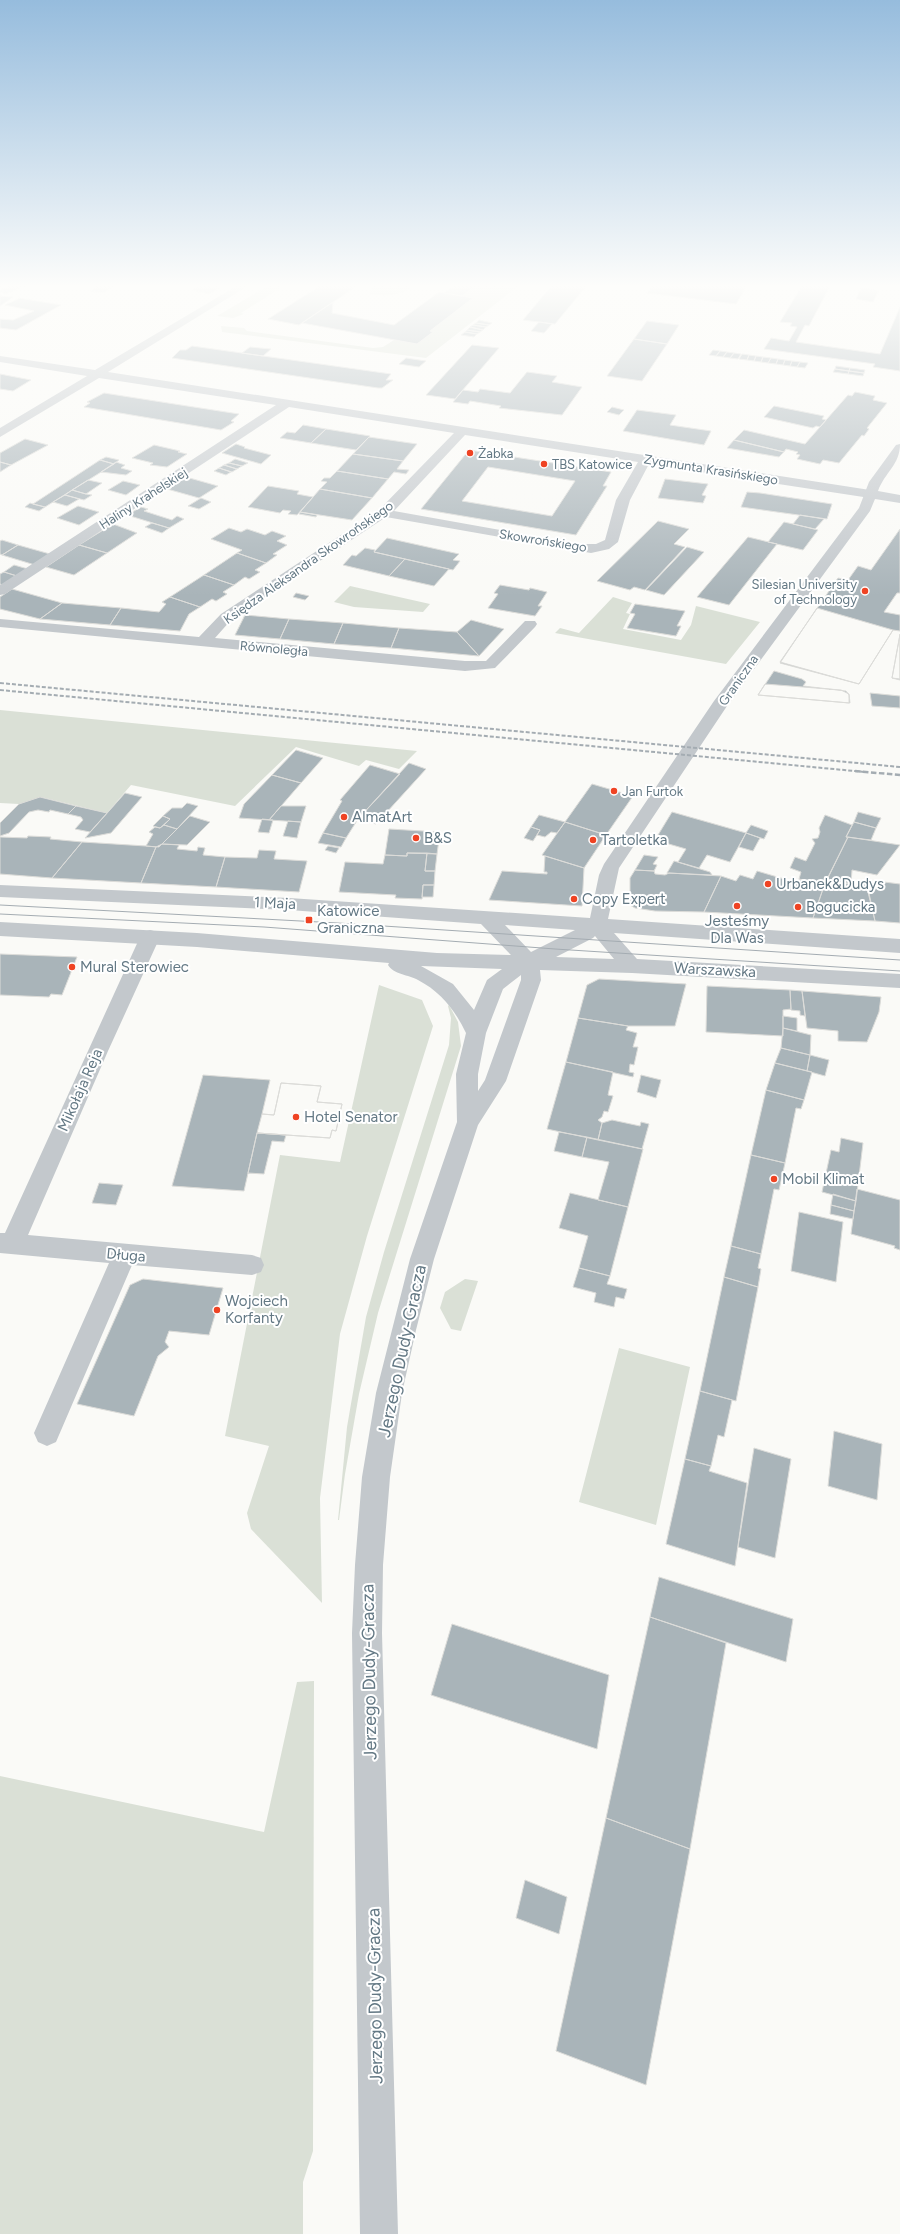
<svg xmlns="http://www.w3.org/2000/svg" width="900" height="2234" font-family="Figtree,sans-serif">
<rect width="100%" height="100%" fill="#fafaf7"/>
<!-- green -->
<path fill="#dae0d6" d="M271 284H287L241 313 244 314 233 318 217 316Z
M387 284 410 287C402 297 381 296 370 294L371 285Z
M479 284H521L426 358 222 332 221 326 244 328 247 331 373 348 383 347 394 340 417 344 433 332 430 331 473 298 462 296Z
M350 586 430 604 423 612 354 607 334 602Z
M613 597 632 603 626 613 630 614 623 629 681 640 691 625 696 606 760 622 726 664 555 633 560 628 579 633Z
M0 710 417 751 399 769 366 760 359 766 296 747 235 806 131 785 107 813 41 797 19 804 0 803Z
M379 985 422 1000 433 1026 367 1236 340 1334 320 1498 322 1603 251 1529 247 1513 269 1446 225 1436 280 1155 340 1162Z
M449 1005 458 1022 461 1046 378 1313 359 1394 345 1474 339 1520H338L347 1427 366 1317 384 1252 449 1045 451 1018 448 1006Z
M465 1279 478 1281 461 1331 451 1329 440 1308 445 1292Z
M619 1348 690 1367 656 1525 579 1502Z
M314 1681 313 2151 303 2182V2234H0V1776L264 1832 297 1682Z"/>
<!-- building -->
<path fill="#a9b4b9" stroke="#dcdcd9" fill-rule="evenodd" d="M15 284 25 286 6 294 0 292V290Z
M101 284H117L103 293 90 291Z
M202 284 219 288 209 294 191 290Z
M323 284H360L299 325 268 319Z
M457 284H479L462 296 444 293Z
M553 284H588L555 324 523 320Z
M654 284H748L736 304 647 293Z
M803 284H831L809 326 805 325 796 342 880 354 900 307V371L873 367 875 364 764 349 771 338 789 341 797 327 790 326 792 323 780 322Z
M861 288 879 290 873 302 856 299Z
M439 292 473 298 430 331 433 332 417 344 302 323 333 302 332 313 394 325Z
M0 296 13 297 0 306Z
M20 298 25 299 61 305 16 330 0 328V319L13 320 34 311 5 305Z
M479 320 492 323 489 325 476 323Z
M647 321 679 325 667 344 634 339Z
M539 322 552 324 544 333 531 331Z
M476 323 489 325 486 327 473 325Z
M473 325 486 327 483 330 470 327Z
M470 327 483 330 480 332 467 330Z
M467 330 480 332 477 334 465 332Z
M465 332 477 334 474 337 461 335Z
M634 339 667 344 642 381 607 376Z
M472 345 499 348 455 399 426 395Z
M192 346 391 374 386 380H393L382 388H378L172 358 180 350H186Z
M250 347 271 349 263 356 242 353Z
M713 350 720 351 716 356 709 355Z
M720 351 727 352 723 357 716 356Z
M727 352 734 353 730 358 723 357Z
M734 353 741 354 738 359 730 358Z
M742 354 749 355 747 360 739 359Z
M749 355 756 356 754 361 747 360Z
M756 356 763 357 761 362 754 361Z
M763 357 771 358 768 363 761 362Z
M406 358 426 361 419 367 399 364Z
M771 358 778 359 776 364 768 363Z
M778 359 785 360 783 365 776 364Z
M785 360 792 361 790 366 783 365Z
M792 361 800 362 797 367 790 366Z
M800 362 808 363 805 368 797 367Z
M836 366 850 368 849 371 835 369Z
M850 368 865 370 864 373 849 371Z
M835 369 849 371 848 374 833 372Z
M849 371 864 373 863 376 848 374Z
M527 372 557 376 552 382 582 387 562 415 499 408 501 406 470 401 468 404 453 402 463 390 478 392 480 389 510 393Z
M0 374 31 380 13 391 0 389Z
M855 392 875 396 873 400 887 403 867 428 869 429 864 436 862 435 839 463 823 460 820 464 797 459 800 455 796 454 798 452 786 449 784 452 734 440 744 430 805 444 848 395 852 396Z
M104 393 168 403 239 414 231 421 234 422 221 430 84 407 90 403 87 402Z
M774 406 824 416 822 419 826 420 820 427 816 426 813 428 764 417Z
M612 407 624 410 619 415 607 412Z
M637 410 676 415 670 425 711 431 704 445 623 431Z
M303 425 326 429 311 443 280 438 287 432 295 433Z
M326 429 370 436 356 450 311 443Z
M369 437 417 444 403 461 353 454Z
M25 439 48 445 11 465 0 462V453Z
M734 440 784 452 779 457 727 448Z
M236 444 245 447 244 448 271 455 261 464 222 453Z
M154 445 180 451 178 452 187 454 167 467 150 465 153 463 132 458Z
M469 450 611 472 603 486H607L576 535 421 509ZM488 467 575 481 552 516 462 501Z
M353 454 403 461 397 469 409 470 406 474 394 472 388 479 337 471Z
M106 457 119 460 114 464 100 460Z
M235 459 248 463 242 466 229 463Z
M100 460 114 464 45 507 33 504Z
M0 462 11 465 0 472Z
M116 462 125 465 121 468 132 471 126 475 101 472Z
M229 463 242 466 237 469 224 465Z
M224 465 237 469 232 472 219 468Z
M219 468 231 472 226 475 214 471Z
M337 471 388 479 372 498 320 489 327 482 321 481 324 478H330Z
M186 477 218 486 199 498 167 489Z
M665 479 708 484 702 495 706 496 703 503 658 498Z
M88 480 102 483 86 494 72 490Z
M123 481 140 485 126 495 108 490Z
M268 486 299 491 297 494 313 497 297 515 288 514 291 511 283 510 280 513 248 507Z
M320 489 372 498 352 520 300 512Z
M72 490 86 494 92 495 84 500 65 495Z
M747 492 760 493 832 504 827 519 741 507Z
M65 495 79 499 67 506 53 502Z
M201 498 211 502 199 509 188 506Z
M30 503 33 504 45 507 39 511 25 507Z
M78 506 99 512 79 525 57 518Z
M141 507 148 509 144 511 172 520 177 516 184 519 169 528 127 515Z
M300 512 317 515 316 517 299 514Z
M800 515 824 519 815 529 793 524Z
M658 521 689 529 674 544 685 547 645 590 634 587 630 590 597 581Z
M784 522 793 524 818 530 803 550 768 542Z
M152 523 169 528 162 533 145 527Z
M113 524 137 533 107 553 79 545Z
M229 528 241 532 247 529 265 535 272 531 286 536 277 541 287 545 273 554 277 555 266 563 237 553 242 550 211 539Z
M900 529V593H897L884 612 900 615V631L893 630 859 684 780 662 838 578 848 580 858 566 871 570Z
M748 537 777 544 729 605 697 597Z
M387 538 459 554 453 560 460 561 453 570 374 552Z
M2 540 18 545 2 555 0 554V541Z
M18 545 50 554 35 565 2 555Z
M79 545 107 553 74 575 46 567Z
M687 547 704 552 664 595 646 590Z
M365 548 375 550 374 552 405 559 389 576 343 565 352 555 356 556Z
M237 553 266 563 255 570 260 572 249 579 245 577 234 585 204 575Z
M405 559 449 569 434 586 389 576Z
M14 565 28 569 17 576 4 572Z
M4 572 17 576 3 585 0 584V574Z
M204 575 234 585 223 592 227 594 216 601 212 599 200 607 170 597Z
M500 585 529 590 530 588 547 592 538 606H542L535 616 488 608 498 594 494 593Z
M12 589 62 603 40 619 0 609V597Z
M296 593 309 596 305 600 293 597Z
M170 597 200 607 189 614 180 631 110 625 121 608 159 612 166 604 162 602Z
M62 603 121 608 110 625 40 619Z
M635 604 685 611 677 626H681L676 636 627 628 635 614 630 613Z
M817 608 893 630 859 684 780 663Z
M245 615 289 619 280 639 235 635Z
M289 619 343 623 334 644 280 639Z
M471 620 504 629 479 656 457 632Z
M343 623 399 628 391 648 334 644Z
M399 628 457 632 479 656 391 648Z
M900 634V679L892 678Z
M900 635V680L892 678Z
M774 671 802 679 806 682 803 686 846 691 849 695V703L758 695Z
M765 684 841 690 849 694 850 703 758 695Z
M870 693 900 696V708L872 706Z
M296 750 323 758 301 783 272 775Z
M409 763 426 769 376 824 358 819Z
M370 765 400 774 358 819 346 838 323 833 342 801 340 800Z
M272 775 301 783 269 820 239 818 244 804Z
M592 784 633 796 606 835 565 822Z
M125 793 142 797 111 833 85 838Z
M40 797 76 806 68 814 50 810 49 812 38 810 29 812 9 833 0 836V823L19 804Z
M187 803 198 806 177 829 164 825 170 819 163 816 172 808H182Z
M76 806 107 813 90 832 75 829 83 820 81 817 68 814Z
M281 806H306L301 822 269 820Z
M672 812 746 833 730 862 707 855 699 868 678 862 686 849 655 840Z
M858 812 881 818 876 828 854 822Z
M539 815 565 822 557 833 551 832 545 837 537 835 540 830 531 827Z
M825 815 852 825 846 837H848L824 886 799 879 801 872 790 868 795 857 806 861 815 843 812 839 818 838 820 832 819 828Z
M163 816 170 819 160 828 153 826Z
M190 816 210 822 187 845 162 844Z
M262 819 273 820 269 833 258 832Z
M288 821 301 822 297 838 283 836Z
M565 822 606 835 584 868 542 855Z
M854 822 876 828 871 840 846 837Z
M164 825 177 829 159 847 146 846 153 834 149 832 155 827 160 828Z
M751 825 768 831 764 839 746 833Z
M531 827 540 830 533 841 524 838Z
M389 829 440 832 437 854 407 853V856L385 855Z
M323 833 346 838 341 847 318 843Z
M746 833 760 838 753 851 739 847Z
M28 836 51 837 50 839 82 842 52 878 0 874V837L27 838Z
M848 837 900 845 877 875 852 870 851 883H825Z
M82 842 146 846 156 847 141 883 52 878Z
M162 844 179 845 177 849 197 851 198 847 205 848 203 855 225 857 216 887 141 883 156 847Z
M328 846 339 848 336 853 325 850Z
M259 850 276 851 274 859 307 861 299 892 216 887 225 857 257 858Z
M407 853H427L425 871H435L434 885H423L422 899 395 898 396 895 339 892 345 862 383 864 385 855 407 856Z
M427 853 437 854 435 871H425Z
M644 855 658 857 653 864 657 865 654 871 635 870Z
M545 856 584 868 582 906 489 900 502 871 547 874V872H544Z
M674 861 710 872 712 875 667 873Z
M635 870 654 871 655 874 665 875 669 873 721 876 704 912 655 911 635 908 630 905V878Z
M757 871 798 883 799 879 824 886 813 918 704 912 721 876 736 881 740 875 753 879Z
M884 882 900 884V923L875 921 867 888H880Z
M825 883 867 884 875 921 813 918Z
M423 885H434L433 897H422Z
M0 954 77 957 62 995 51 994 49 997 0 995Z
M599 979 686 984 675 1026H628L578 1018 587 985Z
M707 986 790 990 791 1009 783 1010V1036L706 1032Z
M790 990 802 991 805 1016 800 1015V1011L791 1010Z
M802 991 881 997 879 1012 867 1042 838 1041V1031L807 1028Z
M783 1016 797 1018V1031L783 1028Z
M578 1018 628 1026 626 1030 637 1033 633 1047H638L634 1065 630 1064 629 1072 634 1073 633 1077 566 1062Z
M783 1028 811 1035 810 1055 781 1048Z
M781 1048 810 1055 807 1071 775 1063Z
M810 1055 829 1060 825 1076 807 1071Z
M566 1062 613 1072 608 1095 613 1096 608 1112 604 1111 602 1117 598 1120 602 1123 598 1140 547 1129Z
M775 1063 812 1072 804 1100 766 1090Z
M203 1075 270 1080 262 1114 274 1115 281 1083 321 1086 317 1102 342 1104 336 1131 332 1130 330 1138 257 1133 244 1191 172 1186Z
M641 1075 661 1080 656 1098 637 1092Z
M281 1083 321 1086 317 1102 342 1104 336 1131 332 1130 330 1138 257 1133 262 1114 274 1115Z
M766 1090 804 1100 801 1109 796 1108 785 1163 751 1155Z
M612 1120 640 1126 641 1122 649 1124 642 1149 598 1140 602 1123Z
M559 1132 587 1137 582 1157 554 1151Z
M257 1133 286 1135 284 1142 272 1141 264 1174 248 1173Z
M587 1137 643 1149 628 1207 598 1200 609 1162 582 1157Z
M841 1138 863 1143 856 1201 822 1192 831 1150 839 1152Z
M751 1155 785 1163 779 1190 774 1189 761 1254 731 1246Z
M99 1183 123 1185 116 1205 92 1203Z
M857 1189 900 1200V1250L894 1248 895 1246 851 1234Z
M570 1193 628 1207 610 1276 579 1268 588 1236 559 1228Z
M833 1194 856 1201 854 1211 831 1205Z
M831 1205 854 1211 853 1219 830 1214Z
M799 1212 843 1222 836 1282 791 1271Z
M731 1246 761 1254 758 1268 761 1269 758 1287 724 1277Z
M579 1268 610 1276 607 1284 627 1289 624 1299 616 1297 614 1307 594 1302 596 1293 573 1287Z
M724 1277 758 1287 736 1401 700 1391Z
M143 1279 223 1288 209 1335 169 1331 165 1342 169 1347 158 1356 134 1416 77 1404 130 1285Z
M700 1391 732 1400 724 1437 718 1435 711 1466 685 1459Z
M834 1431 882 1444 877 1500 828 1486Z
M754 1448 791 1459 775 1558 738 1547Z
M685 1459 711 1466 709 1471 747 1483 735 1566 666 1544Z
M659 1577 793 1619 786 1662 650 1617Z
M650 1617 726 1643 690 1849 606 1818Z
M452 1624 609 1675 597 1749 431 1695Z
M606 1818 690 1849 646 2085 556 2051Z
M525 1880 567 1897 559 1934 516 1918Z"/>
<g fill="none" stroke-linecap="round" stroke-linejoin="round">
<!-- minor -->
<path fill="#c3c8cc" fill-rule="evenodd" d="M0 284H9L0 288Z
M240 284H251L108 372 870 490 876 494 870 498 649 464 630 500 618 542 609 549 591 553 386 517 231 620 215 638 465 661H486L525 621H535L537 624 535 627 495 668 465 671 0 627V619L199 637 221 614 379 510 454 433 289 407 5 594 0 595V585L276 405 99 378 0 437V428L87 376 0 362V356L95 370ZM465 435 638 462 616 500 605 540 596 544H578L394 511Z
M150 930 157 932 160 937 108 1051 28 1235 252 1255 261 1258 264 1265 261 1272 252 1275 132 1265 56 1442 47 1446 38 1442 34 1433 109 1263 0 1253V1233H5L140 937 143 932Z"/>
<!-- tertiary -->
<path fill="#c3c8cc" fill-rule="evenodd" d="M900 444C900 465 885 472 878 491L900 495V503L875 499 870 511 727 706 619 868 608 919 900 939V953L614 933 637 959 900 974V988L632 973 540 970 541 980 506 1081 478 1125 434 1259 416 1330 402 1393 390 1477 383 1565 382 1633 398 2234H360L352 1633 355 1565 362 1477 376 1393 410 1259 457 1122 456 1074 466 1033C455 1010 441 992 418 980 409 975 393 974 388 965L389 963 197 947 0 936V922L197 933 437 953 511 955 481 924 289 910 0 897V885L289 898 590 918 599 875 604 864 714 701 859 508 869 482 896 445ZM505 925 575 930 531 952ZM595 936 614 959 556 957 593 938ZM421 966 502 969 487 980 474 1010 453 984ZM521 975V980L485 1080 478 1091V1074L486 1033 503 989Z"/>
<!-- tram -->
<path stroke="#a4acb2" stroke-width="1" d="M0 905 338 923 900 960
M0 914 264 927 555 949 900 971"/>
<!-- rail-far1 -->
<path stroke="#a4acb2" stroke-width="2" stroke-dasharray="4 2" stroke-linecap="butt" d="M0 683 900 767
M0 690 865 772"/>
<!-- rail -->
<path stroke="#a4acb2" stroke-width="2.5" stroke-dasharray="5.5 2.5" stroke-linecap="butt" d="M855 771 900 775"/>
</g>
<!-- sky -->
<linearGradient id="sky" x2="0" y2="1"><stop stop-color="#96bcdd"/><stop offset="0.48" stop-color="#fdfdfb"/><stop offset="1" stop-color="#fdfdfb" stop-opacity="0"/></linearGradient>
<rect width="900" height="596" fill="url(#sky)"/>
<!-- markers -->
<g fill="#ef4323" stroke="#fff" stroke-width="1.5">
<circle cx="470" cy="453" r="4"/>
<circle cx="544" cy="464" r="4"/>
<circle cx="865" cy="591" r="4"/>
<circle cx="614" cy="791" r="4"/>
<circle cx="344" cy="817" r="4"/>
<circle cx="416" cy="838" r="4"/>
<circle cx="593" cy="840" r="4"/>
<circle cx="768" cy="884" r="4"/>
<circle cx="574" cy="899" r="4"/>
<circle cx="737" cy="906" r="4"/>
<circle cx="798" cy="907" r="4"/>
<rect x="305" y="916" width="8" height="8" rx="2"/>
<circle cx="72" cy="967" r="4"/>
<circle cx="296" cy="1117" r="4"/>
<circle cx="774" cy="1179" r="4"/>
<circle cx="217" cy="1310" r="4"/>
</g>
<g text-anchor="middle" stroke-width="4" stroke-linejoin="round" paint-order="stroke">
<!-- far-poi labels -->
<g font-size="13" fill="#637884" stroke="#fff" text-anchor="start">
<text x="478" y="458">Żabka</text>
<text x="552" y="469">TBS Katowice</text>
<text x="857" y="589" text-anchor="end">Silesian University<tspan x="857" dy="15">of Technology</tspan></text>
<text x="622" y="796">Jan Furtok</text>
</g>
<!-- far-street labels -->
<g font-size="13" fill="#637884" stroke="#fff">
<text transform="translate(711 469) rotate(9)" y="5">Zygmunta Krasińskiego</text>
<text transform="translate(143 498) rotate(-33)" y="5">Haliny Krahelskiej</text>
<text transform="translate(543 540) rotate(9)" y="5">Skowrońskiego</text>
<text transform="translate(308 562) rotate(-35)" y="5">Księdza Aleksandra Skowrońskiego</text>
<text transform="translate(274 648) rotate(5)" y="5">Równoległa</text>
<text transform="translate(738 680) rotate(-55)" y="5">Graniczna</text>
</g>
<!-- poi labels -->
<g font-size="15" fill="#637884" stroke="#fff" text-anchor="start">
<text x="352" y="822">AlmatArt</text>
<text x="424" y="843">B&amp;S</text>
<text x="601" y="845">Tartoletka</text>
<text x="776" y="889">Urbanek&amp;Dudys</text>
<text x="582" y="904">Copy Expert</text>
<text x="806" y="912">Bogucicka</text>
<text x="317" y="916">Katowice<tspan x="317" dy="17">Graniczna</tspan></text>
<text x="737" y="926" text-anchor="middle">Jesteśmy<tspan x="737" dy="17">Dla Was</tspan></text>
<text x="80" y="972">Mural Sterowiec</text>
<text x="304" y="1122">Hotel Senator</text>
<text x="782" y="1184">Mobil Klimat</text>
<text x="225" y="1306">Wojciech<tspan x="225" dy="17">Korfanty</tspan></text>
</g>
<!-- street labels -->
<g font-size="15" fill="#637884" stroke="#fff">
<text transform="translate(275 903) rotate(3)" y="5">1 Maja</text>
<text transform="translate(715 970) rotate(3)" y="5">Warszawska</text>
<text transform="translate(80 1090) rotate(-66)" y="5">Mikołaja Reja</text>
<text transform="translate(126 1255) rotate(5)" y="5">Długa</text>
</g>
<!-- near-street labels -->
<g font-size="18" fill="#637884" stroke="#fff">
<text transform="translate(402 1351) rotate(-78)" y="6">Jerzego Dudy-Gracza</text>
<text transform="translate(369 1672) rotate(-91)" y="6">Jerzego Dudy-Gracza</text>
<text transform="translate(375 1996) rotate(-91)" y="6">Jerzego Dudy-Gracza</text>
</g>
</g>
</svg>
